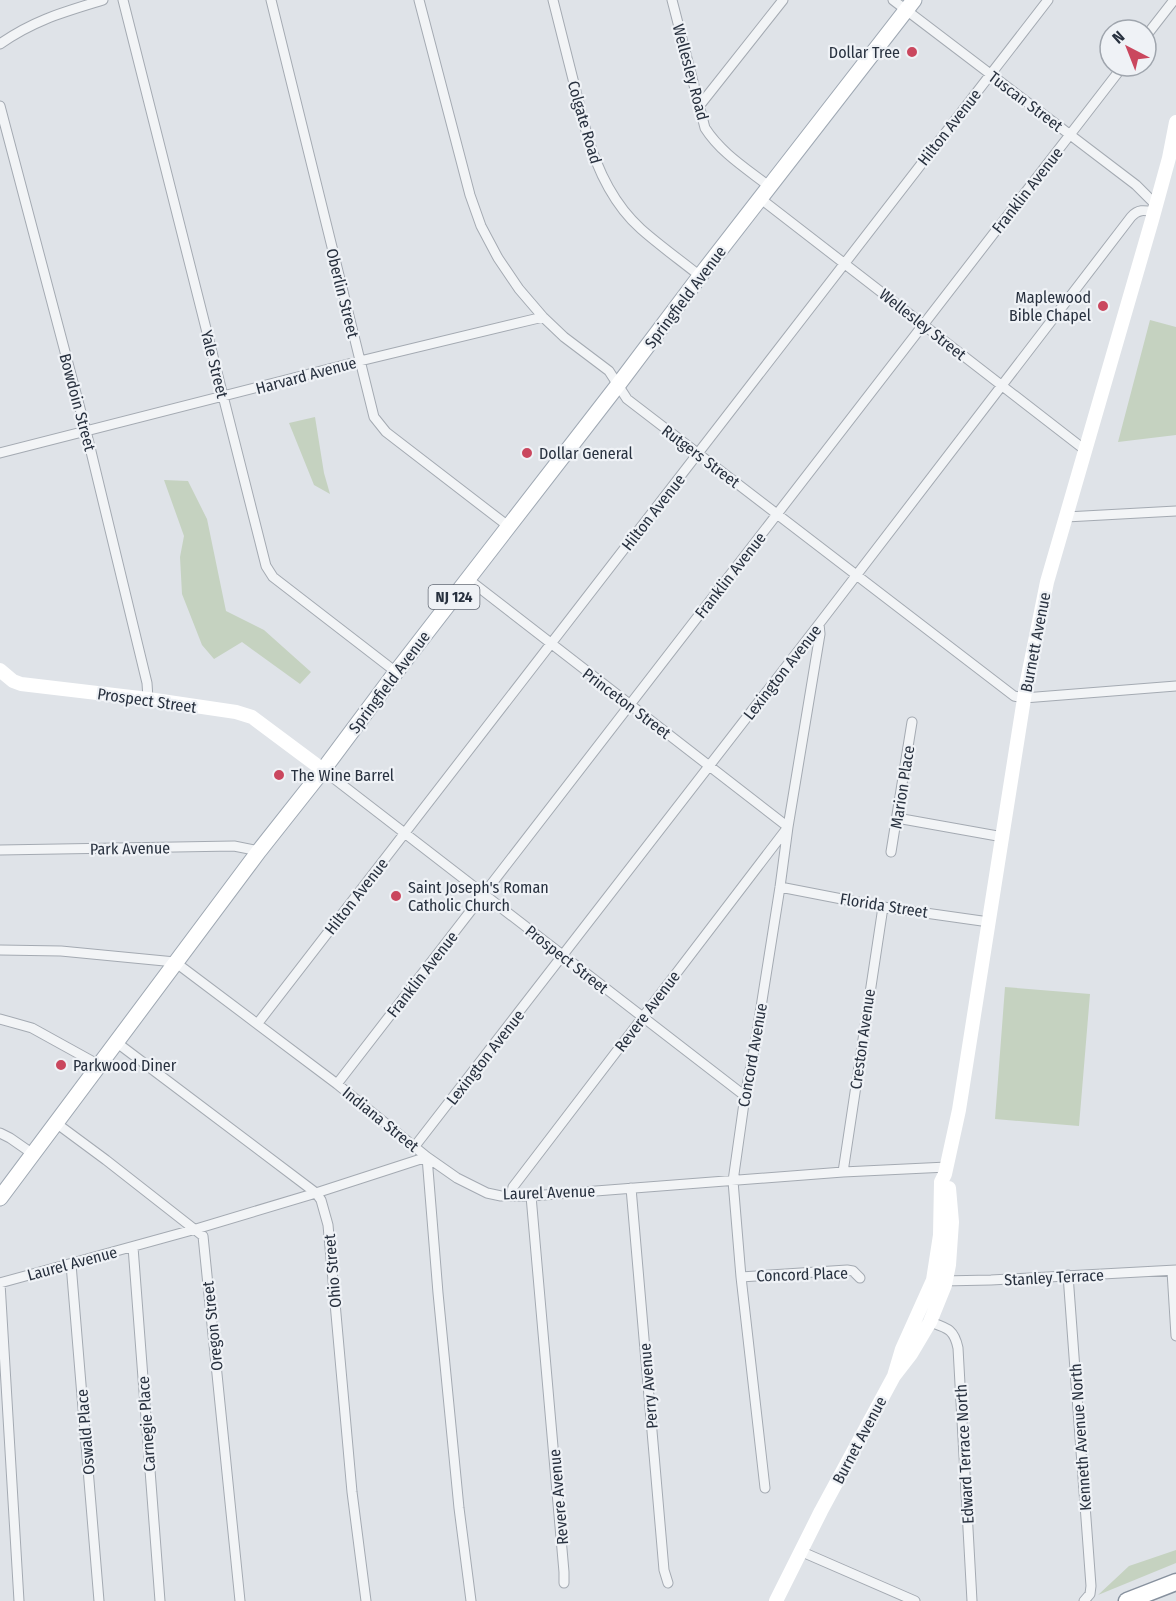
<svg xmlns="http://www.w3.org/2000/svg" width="1176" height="1601" font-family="'Fira Sans Condensed',sans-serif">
<rect width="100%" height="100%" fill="#dfe3e8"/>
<!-- green -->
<path fill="#c5d2c0" d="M1150 320 1176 327V435L1118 442Z
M315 417 324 473 330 494 314 485 289 423Z
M164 480 188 481 207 519 226 611 264 630 311 672 300 684 242 642 214 659 202 645 182 594 180 557 184 536Z
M1005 987 1090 994 1079 1126 995 1119Z
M1176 1550V1563L1098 1595 1129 1566Z"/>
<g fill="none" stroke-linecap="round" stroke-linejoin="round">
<!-- street casing -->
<g stroke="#a4aab2" stroke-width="11">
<path id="street" d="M123 0 266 566 273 577 396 672
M271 0 374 417 386 432 508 526
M419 0 470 195 481 226 498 258 519 289 543 317 564 337 609 371 627 399 1014 696 1024 698 1176 686
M553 0 586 131C596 167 612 203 641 229 659 245 680 260 700 276
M672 0 705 128C721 153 747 169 770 187
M893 0 1136 185 1156 205
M1146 36 1174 0
M0 44C34 20 64 12 103 0
M700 105 783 0
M0 106 87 435 147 683 148 699
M761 199 1085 450
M0 453 360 361 543 317
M1066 517 1176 511
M468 579 788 827 513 1187 511 1196
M323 770 745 1096
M897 818 1003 837
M0 850 234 846 259 851
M891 852 912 722
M780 887 883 907 989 922
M0 950 61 951 175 962 337 1084 427 1157 457 1178 487 1193 501 1196H531L843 1172 947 1167
M0 1019 32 1028 99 1065
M258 1023 1048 0
M116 1042 316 1193 321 1200 328 1225 352 1492 366 1601
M337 1084 1123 66
M56 1123 106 1160 203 1236 240 1601
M0 1133 10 1138 33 1154
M415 1146 819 624 1131 217C1138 209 1144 210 1154 212
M427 1157 438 1293 459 1508 471 1601
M843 1172 883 907
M631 1188 664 1570 668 1583
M531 1196 564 1572V1583
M133 1247 160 1601
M71 1264 99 1601
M1172 1271 1176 1336
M1068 1275 1091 1586 1090 1594 1084 1601
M741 1277 847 1270 853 1271 860 1278
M942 1281 991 1280 1176 1270
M0 1283 196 1229 316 1193 427 1157
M0 1283 19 1601
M930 1322C947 1328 954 1329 958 1348L972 1601
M765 1488 741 1277 733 1181 745 1096 755 1045 780 887 788 827 820 634 819 624
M800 1551 915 1601"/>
</g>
<!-- primary casing -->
<g stroke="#9fa8b3" stroke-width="17">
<path id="primary" d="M0 1198 259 851 323 770 396 672 618 385 700 276 914 0"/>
</g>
<!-- highway casing -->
<g stroke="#87919e" stroke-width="19">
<path id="highway" d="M1127 1601 1176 1582"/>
</g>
<!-- street -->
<use href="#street" stroke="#f2f4f6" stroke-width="9"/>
<!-- secondary -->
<path stroke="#fff" stroke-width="14" d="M0 670 13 681 21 684 148 699 236 712 252 717 323 770
M894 1376 902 1349 933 1280 940 1235 941 1182 945 1174 959 1110 1026 686 1047 582 1152 220 1169 158 1176 122
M776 1601 821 1511 894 1376 911 1354 930 1322 945 1285 949 1265 952 1222 949 1188"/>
<!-- primary -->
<use href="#primary" stroke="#fff" stroke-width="15"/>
<!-- highway -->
<use href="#highway" stroke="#fff" stroke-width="16"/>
</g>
<!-- markers -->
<g fill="#ca475e" stroke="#eff2f6" stroke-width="2">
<circle cx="912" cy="52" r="6"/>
<circle cx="1103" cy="306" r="6"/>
<circle cx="527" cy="453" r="6"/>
<circle cx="279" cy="775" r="6"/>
<circle cx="396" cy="896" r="6"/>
<circle cx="61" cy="1065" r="6"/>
</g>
<g text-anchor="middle" stroke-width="4.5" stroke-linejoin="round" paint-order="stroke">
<!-- shield labels -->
<rect fill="#eff2f6" stroke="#646b76" stroke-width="1.5" x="428.5" y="585" width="51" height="24" rx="4.5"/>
<g font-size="15" font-weight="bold" fill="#28313f">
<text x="454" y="602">NJ 124</text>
</g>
<!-- poi labels -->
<g font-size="16" fill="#28313f" stroke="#eff2f6" text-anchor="start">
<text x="900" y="58" text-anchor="end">Dollar Tree</text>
<text x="1091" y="303" text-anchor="end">Maplewood<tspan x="1091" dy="18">Bible Chapel</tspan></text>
<text x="539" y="459">Dollar General</text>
<text x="291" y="781">The Wine Barrel</text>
<text x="408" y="893">Saint Joseph's Roman<tspan x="408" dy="18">Catholic Church</tspan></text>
<text x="73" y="1071">Parkwood Diner</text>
</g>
<!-- street labels -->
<g font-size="16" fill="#28313f" stroke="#eff2f6">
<text transform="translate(691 72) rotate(75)" y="6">Wellesley Road</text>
<text transform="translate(1026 101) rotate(37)" y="6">Tuscan Street</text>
<text transform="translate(585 122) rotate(74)" y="6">Colgate Road</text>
<text transform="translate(949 127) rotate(-52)" y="6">Hilton Avenue</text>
<text transform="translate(1027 190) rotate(-52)" y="6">Franklin Avenue</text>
<text transform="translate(343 293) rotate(76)" y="6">Oberlin Street</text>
<text transform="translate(685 297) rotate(-53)" y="6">Springfield Avenue</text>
<text transform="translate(923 324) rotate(38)" y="6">Wellesley Street</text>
<text transform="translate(215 364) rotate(76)" y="6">Yale Street</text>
<text transform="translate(306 375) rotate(-15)" y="6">Harvard Avenue</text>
<text transform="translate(78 402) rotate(75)" y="6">Bowdoin Street</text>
<text transform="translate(701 456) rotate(37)" y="6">Rutgers Street</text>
<text transform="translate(653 512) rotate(-52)" y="6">Hilton Avenue</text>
<text transform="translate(730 575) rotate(-52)" y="6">Franklin Avenue</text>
<text transform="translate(1035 642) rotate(-79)" y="6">Burnett Avenue</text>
<text transform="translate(782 672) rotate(-52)" y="6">Lexington Avenue</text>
<text transform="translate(389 682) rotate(-53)" y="6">Springfield Avenue</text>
<text transform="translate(147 700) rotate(8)" y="6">Prospect Street</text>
<text transform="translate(627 703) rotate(37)" y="6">Princeton Street</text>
<text transform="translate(902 787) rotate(-81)" y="6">Marion Place</text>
<text transform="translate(130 848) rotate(-1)" y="6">Park Avenue</text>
<text transform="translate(356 896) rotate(-52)" y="6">Hilton Avenue</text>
<text transform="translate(884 905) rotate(9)" y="6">Florida Street</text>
<text transform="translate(567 959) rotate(38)" y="6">Prospect Street</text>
<text transform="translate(422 974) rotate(-52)" y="6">Franklin Avenue</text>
<text transform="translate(647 1011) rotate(-53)" y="6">Revere Avenue</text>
<text transform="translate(862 1039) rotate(-82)" y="6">Creston Avenue</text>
<text transform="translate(752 1055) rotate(-80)" y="6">Concord Avenue</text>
<text transform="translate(485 1057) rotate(-52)" y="6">Lexington Avenue</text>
<text transform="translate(381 1119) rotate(39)" y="6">Indiana Street</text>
<text transform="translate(549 1192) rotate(-2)" y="6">Laurel Avenue</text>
<text transform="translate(72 1263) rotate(-15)" y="6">Laurel Avenue</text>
<text transform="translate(332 1271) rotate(-95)" y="6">Ohio Street</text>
<text transform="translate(802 1274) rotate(-2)" y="6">Concord Place</text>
<text transform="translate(1054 1277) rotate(-3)" y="6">Stanley Terrace</text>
<text transform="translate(212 1326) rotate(-96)" y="6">Oregon Street</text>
<text transform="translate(648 1386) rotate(-95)" y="6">Perry Avenue</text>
<text transform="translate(146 1424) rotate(-94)" y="6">Carnegie Place</text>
<text transform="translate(85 1432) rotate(-95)" y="6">Oswald Place</text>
<text transform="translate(1080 1437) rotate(-94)" y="6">Kenneth Avenue North</text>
<text transform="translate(859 1440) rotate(-62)" y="6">Burnet Avenue</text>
<text transform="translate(964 1454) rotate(-93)" y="6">Edward Terrace North</text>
<text transform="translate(558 1497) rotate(-95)" y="6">Revere Avenue</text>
</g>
</g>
<!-- north arrow -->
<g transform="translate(1128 48) rotate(318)"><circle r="28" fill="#eff2f6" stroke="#9fa5ad" stroke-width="1.5"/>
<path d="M0-4.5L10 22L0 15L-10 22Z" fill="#ca475e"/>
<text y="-9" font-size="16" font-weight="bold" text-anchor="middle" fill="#28313f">N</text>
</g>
</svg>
